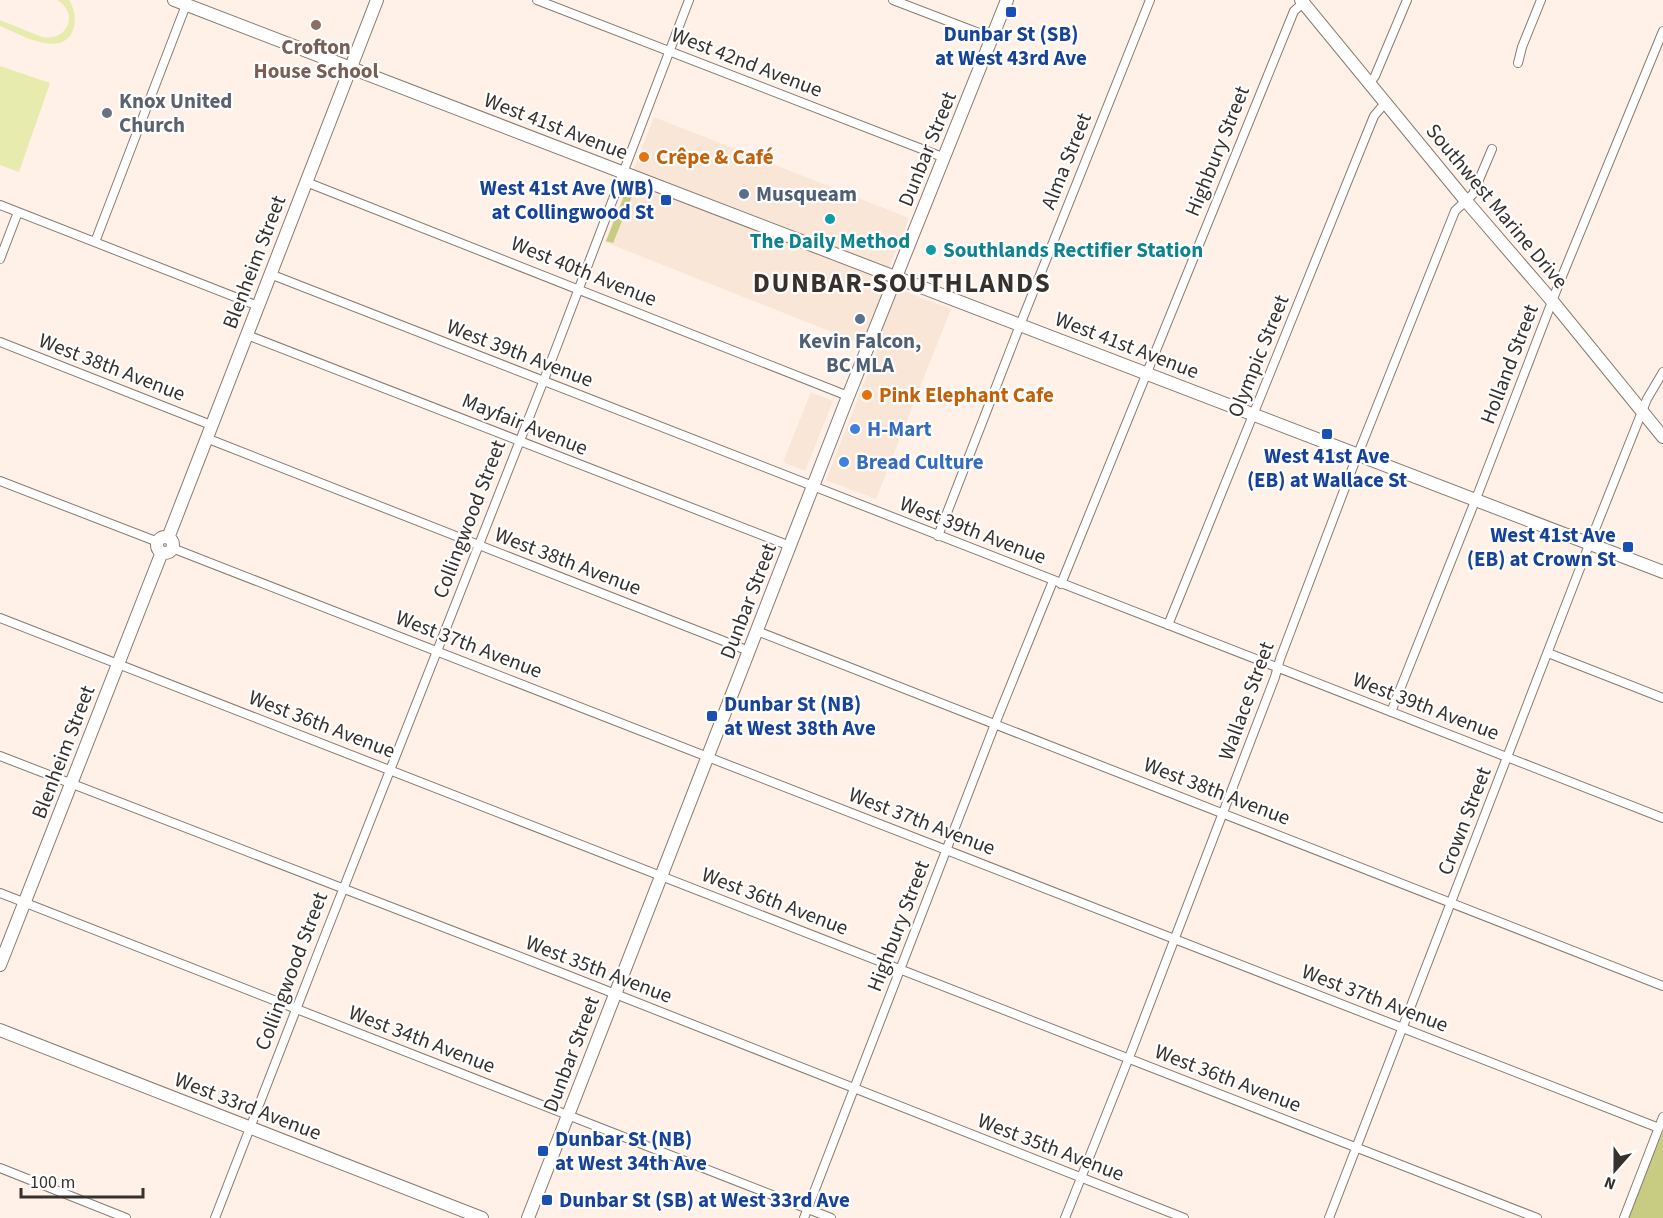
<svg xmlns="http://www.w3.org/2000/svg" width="1663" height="1218" font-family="'Source Sans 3',sans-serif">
<rect width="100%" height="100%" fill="#fff1e7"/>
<!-- commercial -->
<path fill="#f9e6d6" d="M654 117 909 218 883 283 951 309 876 499 826 480 877 350 605 242Z
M811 392 833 401 805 471 783 462Z"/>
<!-- green -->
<path fill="#e7ebad" d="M57 0H69C74 8 76 17 74 27 65 61 19 34 0 26V20L42 37C69 42 79 12 57 0Z
M0 66 50 83 19 172 0 165Z"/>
<!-- forest -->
<path fill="#c8cb82" d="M626 191 633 194 613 243 606 241Z
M1663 1132V1218H1627Z"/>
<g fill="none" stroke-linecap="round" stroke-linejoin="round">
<!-- street casing -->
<g stroke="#877b72" stroke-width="10">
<path id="street" d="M537 0 945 158
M893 0 992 38
M1518 63 1522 47 1541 0
M1370 83 1375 76 1407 0
M306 182 848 396
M0 205 258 306
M95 242 186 5
M0 259 18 212
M270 274 1663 818
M247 335 790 546
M0 342 211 425
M206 438 749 651
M0 481 158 542
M938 536 1020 325 1150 0
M172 548 1659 1128
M1061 584 1294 11 1303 3
M0 618 1537 1218
M1168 625 1374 116 1385 103
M757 631 1663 986
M1548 653 1663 698
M1391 712 1479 491 1558 286 1663 31
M0 756 562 973 1184 1218
M0 893 831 1218
M0 1168 126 1218
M215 1218 320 948 547 372 689 0
M804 1218 995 724 1053 581
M1065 1218 1132 1050 1275 677 1280 659 1354 464 1455 211 1473 194 1492 149
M1329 1218 1594 532 1647 399 1663 372
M1624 1218 1663 1117"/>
</g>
<!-- secondary casing -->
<g stroke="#877b72" stroke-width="14">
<path id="secondary" d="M174 0 1663 572
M1301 0 1466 201 1553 302 1663 437
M157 545a8 8 0 1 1 16 0a8 8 0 1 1-16 0Z
M168 538 377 0
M0 965 162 552
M0 1030 482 1218
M528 1218 845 404 1007 0"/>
</g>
<!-- street -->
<use href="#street" stroke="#fff" stroke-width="8"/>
<!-- secondary -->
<use href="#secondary" stroke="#fff" stroke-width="12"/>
</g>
<!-- markers -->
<g fill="#1a4fb4" stroke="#fff" stroke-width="2">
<rect x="1005" y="6" width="12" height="12" rx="3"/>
<rect x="660" y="194" width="12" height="12" rx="3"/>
<rect x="1321" y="428" width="12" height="12" rx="3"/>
<rect x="1622" y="541" width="12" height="12" rx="3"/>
<rect x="706" y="710" width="12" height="12" rx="3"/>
<rect x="537" y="1145" width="12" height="12" rx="3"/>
<rect x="541" y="1194" width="12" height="12" rx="3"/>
</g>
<circle fill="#8d6e63" stroke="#fff" stroke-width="2" cx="316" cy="25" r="6"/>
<circle fill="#6b7280" stroke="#fff" stroke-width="2" cx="107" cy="113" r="6"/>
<g fill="#e8710a" stroke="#fff" stroke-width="2">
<circle cx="644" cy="157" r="6"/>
<circle cx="867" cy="395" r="6"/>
</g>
<g fill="#5c6f8a" stroke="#fff" stroke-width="2">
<circle cx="744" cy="194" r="6"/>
<circle cx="860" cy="319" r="6"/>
</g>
<g fill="#0f9aa8" stroke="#fff" stroke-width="2">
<circle cx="830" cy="219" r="6"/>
<circle cx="931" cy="250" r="6"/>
</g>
<g fill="#3f7fe0" stroke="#fff" stroke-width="2">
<circle cx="855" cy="429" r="6"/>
<circle cx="844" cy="462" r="6"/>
</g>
<g text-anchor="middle" stroke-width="4.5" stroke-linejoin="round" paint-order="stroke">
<!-- transit labels -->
<g font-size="21" font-weight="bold" fill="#164399" stroke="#fff" text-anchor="start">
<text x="1011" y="41" text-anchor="middle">Dunbar St (SB)<tspan x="1011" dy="24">at West 43rd Ave</tspan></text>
<text x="654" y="195" text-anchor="end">West 41st Ave (WB)<tspan x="654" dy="24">at Collingwood St</tspan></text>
<text x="1327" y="463" text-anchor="middle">West 41st Ave<tspan x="1327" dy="24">(EB) at Wallace St</tspan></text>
<text x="1616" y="542" text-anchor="end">West 41st Ave<tspan x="1616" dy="24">(EB) at Crown St</tspan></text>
<text x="724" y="711">Dunbar St (NB)<tspan x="724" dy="24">at West 38th Ave</tspan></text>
<text x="555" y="1146">Dunbar St (NB)<tspan x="555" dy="24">at West 34th Ave</tspan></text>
<text x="559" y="1207">Dunbar St (SB) at West 33rd Ave</text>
</g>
<!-- education labels -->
<g font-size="21" font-weight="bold" fill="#785e54" stroke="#fff">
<text x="316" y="54">Crofton<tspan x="316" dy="24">House School</tspan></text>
</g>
<!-- street labels -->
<g font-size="21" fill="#37312e" stroke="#fff">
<text transform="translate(747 62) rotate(21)" y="7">West 42nd Avenue</text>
<text transform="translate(556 126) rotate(21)" y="7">West 41st Avenue</text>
<text transform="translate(927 149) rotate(-68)" y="7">Dunbar Street</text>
<text transform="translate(1217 151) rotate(-68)" y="7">Highbury Street</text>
<text transform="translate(1066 161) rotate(-68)" y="7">Alma Street</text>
<text transform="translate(1497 206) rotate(50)" y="7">Southwest Marine Drive</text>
<text transform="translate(254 262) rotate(-69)" y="7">Blenheim Street</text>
<text transform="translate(584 271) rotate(22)" y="7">West 40th Avenue</text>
<text transform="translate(1127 345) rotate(21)" y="7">West 41st Avenue</text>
<text transform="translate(520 353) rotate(21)" y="7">West 39th Avenue</text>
<text transform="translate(1258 356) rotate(-68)" y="7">Olympic Street</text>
<text transform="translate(1509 364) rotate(-69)" y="7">Holland Street</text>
<text transform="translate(112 367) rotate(21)" y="7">West 38th Avenue</text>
<text transform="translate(525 424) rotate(22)" y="7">Mayfair Avenue</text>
<text transform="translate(469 519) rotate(-69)" y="7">Collingwood Street</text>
<text transform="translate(973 530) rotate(21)" y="7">West 39th Avenue</text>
<text transform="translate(568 561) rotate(21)" y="7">West 38th Avenue</text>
<text transform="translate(748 601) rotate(-69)" y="7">Dunbar Street</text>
<text transform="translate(469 644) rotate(21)" y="7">West 37th Avenue</text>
<text transform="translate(1246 701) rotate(-70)" y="7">Wallace Street</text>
<text transform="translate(1426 706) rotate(21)" y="7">West 39th Avenue</text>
<text transform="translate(322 724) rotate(21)" y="7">West 36th Avenue</text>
<text transform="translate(63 752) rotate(-69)" y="7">Blenheim Street</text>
<text transform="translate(1217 791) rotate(21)" y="7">West 38th Avenue</text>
<text transform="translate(922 821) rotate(21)" y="7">West 37th Avenue</text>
<text transform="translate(1464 821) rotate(-69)" y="7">Crown Street</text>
<text transform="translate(775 901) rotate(21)" y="7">West 36th Avenue</text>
<text transform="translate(898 926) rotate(-69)" y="7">Highbury Street</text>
<text transform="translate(599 969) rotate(21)" y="7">West 35th Avenue</text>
<text transform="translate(291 971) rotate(-69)" y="7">Collingwood Street</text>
<text transform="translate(1375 998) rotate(21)" y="7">West 37th Avenue</text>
<text transform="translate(422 1039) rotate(21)" y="7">West 34th Avenue</text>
<text transform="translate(571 1054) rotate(-69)" y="7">Dunbar Street</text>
<text transform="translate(1228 1078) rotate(21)" y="7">West 36th Avenue</text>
<text transform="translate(248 1106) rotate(21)" y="7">West 33rd Avenue</text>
<text transform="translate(1051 1147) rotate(21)" y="7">West 35th Avenue</text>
</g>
<!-- worship labels -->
<g font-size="21" font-weight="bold" fill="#5b616d" stroke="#fff" text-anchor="start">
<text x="119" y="108">Knox United<tspan x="119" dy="24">Church</tspan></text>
</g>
<!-- food labels -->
<g font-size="21" font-weight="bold" fill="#c56008" stroke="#fff" text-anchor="start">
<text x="656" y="164">Crêpe &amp; Café</text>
<text x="879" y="402">Pink Elephant Cafe</text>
</g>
<!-- service labels -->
<g font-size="21" font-weight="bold" fill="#4e5e75" stroke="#fff" text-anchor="start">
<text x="756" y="201">Musqueam</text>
<text x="860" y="348" text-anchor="middle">Kevin Falcon,<tspan x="860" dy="24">BC MLA</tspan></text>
</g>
<!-- culture labels -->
<g font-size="21" font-weight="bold" fill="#0d838f" stroke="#fff">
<text x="830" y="248">The Daily Method</text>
<text x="943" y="257" text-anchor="start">Southlands Rectifier Station</text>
</g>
<!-- shop labels -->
<g font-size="21" font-weight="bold" fill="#366cbe" stroke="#fff" text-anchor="start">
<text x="867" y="436">H-Mart</text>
<text x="856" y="469">Bread Culture</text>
</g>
<!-- district labels -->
<g font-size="27" font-weight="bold" letter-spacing="1.5" fill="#37312e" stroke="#fff">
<text x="902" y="292">DUNBAR-SOUTHLANDS</text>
</g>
</g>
<!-- north arrow -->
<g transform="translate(1615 1170) rotate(201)" stroke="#ffffff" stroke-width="4.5" paint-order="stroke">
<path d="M0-4.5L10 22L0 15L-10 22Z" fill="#37312e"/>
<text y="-9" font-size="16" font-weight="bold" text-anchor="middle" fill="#37312e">N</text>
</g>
<!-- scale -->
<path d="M21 1188v9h122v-9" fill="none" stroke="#37312e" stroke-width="3"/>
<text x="30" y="1188" font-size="18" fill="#37312e" stroke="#ffffff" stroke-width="4.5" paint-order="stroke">100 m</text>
</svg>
